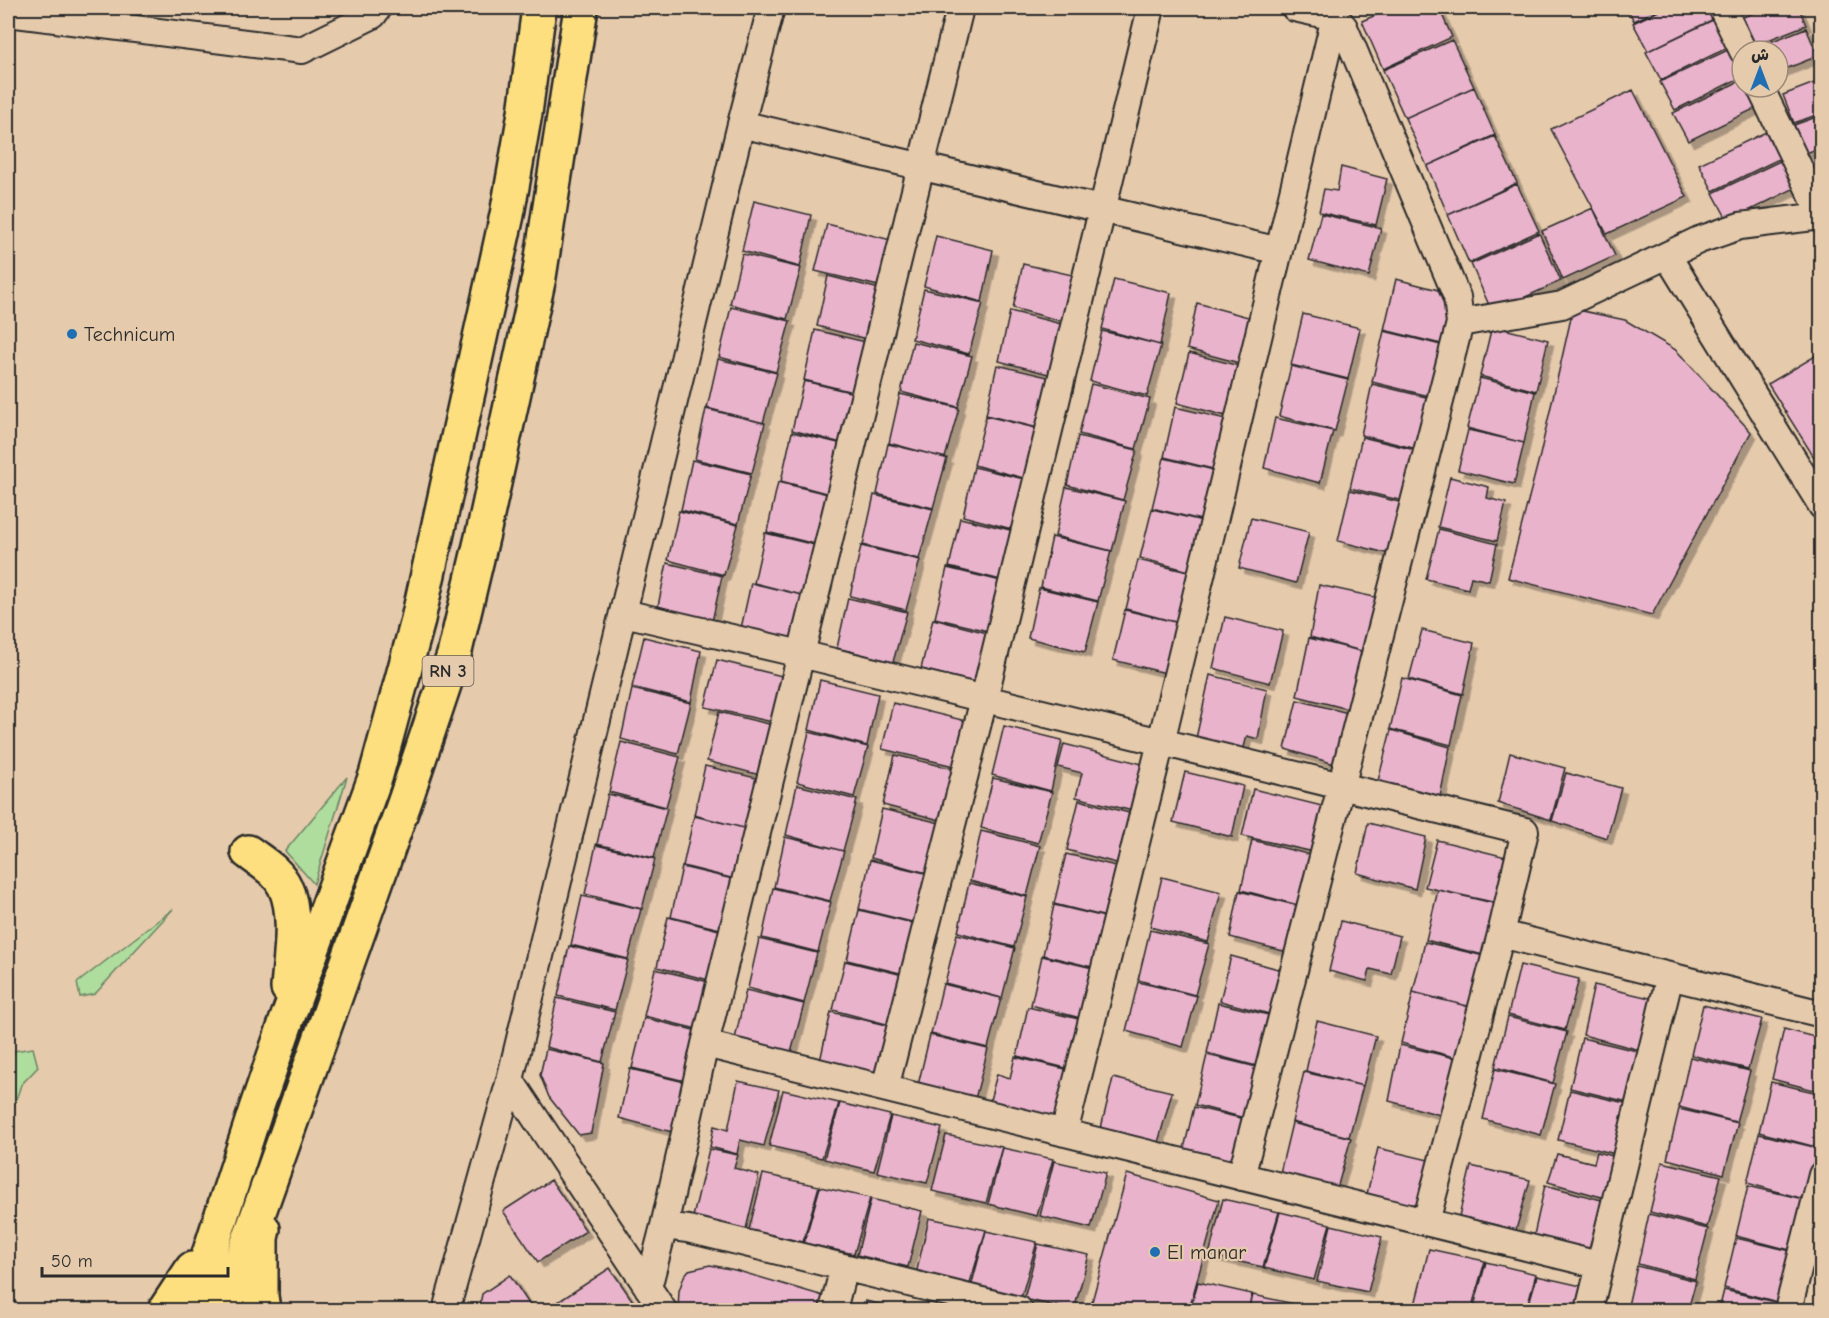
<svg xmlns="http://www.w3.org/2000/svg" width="1829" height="1318" font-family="'Comic Neue','Playpen Sans Arabic',sans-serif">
<defs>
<filter id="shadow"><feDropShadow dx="5.5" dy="5.5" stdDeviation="0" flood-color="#0004"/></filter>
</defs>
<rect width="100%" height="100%" fill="#e5caac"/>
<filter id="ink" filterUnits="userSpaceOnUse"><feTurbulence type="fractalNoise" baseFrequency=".0167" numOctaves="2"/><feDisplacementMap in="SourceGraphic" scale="12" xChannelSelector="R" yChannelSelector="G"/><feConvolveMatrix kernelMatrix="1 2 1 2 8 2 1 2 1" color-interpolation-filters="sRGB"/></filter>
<g filter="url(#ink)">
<!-- green -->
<path fill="#aedd9d" stroke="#6c8464" stroke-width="1.5" d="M347 777 314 884 285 851Z
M173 909 95 994 80 997 77 983Z
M33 1048 38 1067 21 1085 8 1123V1070L14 1051Z"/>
<!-- building -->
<path fill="#e9b3cb" stroke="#2b2b2b" stroke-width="1.5" filter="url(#shadow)" d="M1392 8H1439L1452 37 1383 69 1362 21Z
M1627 8H1662L1634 21Z
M1665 8H1711L1716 18 1648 51 1633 23Z
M1767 8H1799L1806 25 1755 45 1743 17Z
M1715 19 1729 47 1661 80 1646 52Z
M1806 28 1818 56 1778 72V51H1756L1755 48Z
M1452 40 1474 87 1405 118 1383 70Z
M1730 49 1742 77 1675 110 1660 82Z
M1742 80V87H1746L1756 108 1688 141 1673 113Z
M1822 80V113L1794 123 1783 95Z
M1474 87 1495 135 1427 166 1405 118Z
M1633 90 1687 197 1607 234 1551 129Z
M1822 115V147L1806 153 1794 125Z
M1768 131 1781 158 1713 191 1699 164Z
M1495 136 1517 183 1448 215 1427 166Z
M1782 160 1795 188 1728 221 1713 193Z
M1341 167 1387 179 1376 225 1319 212 1324 189 1337 191Z
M1517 184 1539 231 1469 263 1448 215Z
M754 201 811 215 800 267 742 251Z
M1593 208 1615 256 1563 280 1542 231Z
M1321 214 1381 228 1369 276 1309 260Z
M827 224 899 242 887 288 815 271Z
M1539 233 1561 281 1492 312 1471 264Z
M936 236 993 250 982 302 924 286Z
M742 254 801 268 787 319 730 304Z
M1023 264 1081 277 1069 323 1013 308Z
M828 276 887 291 874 341 817 326Z
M1114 279 1171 293 1160 345 1102 329Z
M1396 279 1438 290 1449 317 1450 325 1441 344 1384 330Z
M924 289 983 303 969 354 912 339Z
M1197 303 1259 320 1247 365 1187 349Z
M731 307 790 321 776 372 719 357Z
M1573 309 1625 320 1676 350 1751 432 1652 615 1508 578 1540 455Z
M1010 311 1069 326 1056 376 999 361Z
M1303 314 1360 328 1348 379 1291 365Z
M1492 326 1548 340 1536 391 1480 376Z
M815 330 874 344 861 394 804 380Z
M1102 331 1161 345 1147 396 1090 381Z
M1384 331 1441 345 1429 396 1372 382Z
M913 342 972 356 958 407 901 392Z
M1822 352V470L1768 384Z
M1189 353 1247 368 1234 418 1177 403Z
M718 359 777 373 763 423 707 408Z
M997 365 1056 379 1042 429 986 415Z
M1291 366 1348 380 1335 431 1279 416Z
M1480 378 1535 392 1524 443 1467 428Z
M804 381 862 395 849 445 792 430Z
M1091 384 1150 399 1136 449 1079 434Z
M1372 384 1430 398 1417 449 1361 435Z
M900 394 959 408 945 458 889 443Z
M1175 407 1234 421 1221 471 1164 457Z
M706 409 765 423 752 473 695 459Z
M986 416 1044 430 1031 480 974 465Z
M1275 418 1333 431 1320 483 1264 468Z
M1468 430 1524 443 1514 484 1458 470Z
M792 432 851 446 837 496 781 481Z
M1078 436 1137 450 1123 500 1067 485Z
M1362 437 1419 451 1407 502 1350 488Z
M888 444 947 458 933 508 877 494Z
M1164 458 1222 472 1209 522 1152 508Z
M692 460 751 474 738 524 681 510Z
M974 467 1032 481 1019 531 963 516Z
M1450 477 1489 487 1487 498 1506 503 1497 541 1438 527Z
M778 482 836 496 823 546 767 532Z
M1066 487 1125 501 1112 551 1055 536Z
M1350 490 1407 504 1394 555 1338 541Z
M874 495 933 509 919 559 863 545Z
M1152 509 1211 523 1197 573 1140 558Z
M679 511 738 525 724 575 668 560Z
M960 518 1018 532 1005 581 949 567Z
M1251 518 1309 532 1296 583 1239 568Z
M1439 529 1497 544 1489 581 1471 577 1468 589 1426 579Z
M765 533 823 547 810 597 754 583Z
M1052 537 1111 551 1098 601 1041 587Z
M861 546 920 560 906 610 850 596Z
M1138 560 1196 574 1183 624 1126 609Z
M667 563 722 576 712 622 658 606Z
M947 568 1005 582 992 632 935 618Z
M751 583 810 597 796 647 740 633Z
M1319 585 1379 598 1365 652 1310 637Z
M1039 588 1098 602 1085 652 1028 638Z
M848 598 907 612 893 662 837 648Z
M1125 610 1183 624 1170 674 1113 660Z
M1225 617 1283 631 1270 683 1213 668Z
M933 619 991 634 978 683 921 669Z
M1422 630 1474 643 1463 694 1409 679Z
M644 637 701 651 691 702 632 687Z
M1309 638 1364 652 1352 710 1297 696Z
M717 660 790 678 777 723 705 707Z
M1210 675 1267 689 1258 739 1247 736 1242 755 1195 743Z
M1402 678 1462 695 1451 745 1390 729Z
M820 680 878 694 867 746 809 730Z
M632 689 691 703 678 754 621 739Z
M1297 700 1352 714 1338 765 1285 749Z
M893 703 966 721 954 766 882 749Z
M719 712 777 726 764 776 707 761Z
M1004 726 1062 740 1051 791 992 775Z
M1391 730 1450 747 1440 797 1378 781Z
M809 732 868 747 854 797 797 782Z
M621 742 680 757 666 807 609 792Z
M1064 744 1150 766 1137 812 1076 797 1082 773 1058 767Z
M1510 753 1565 768 1551 820 1498 803Z
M895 755 954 769 940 820 883 805Z
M705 766 764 780 751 830 694 815Z
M1185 772 1243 786 1232 837 1173 822Z
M1566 773 1621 788 1607 838 1552 821Z
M993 778 1052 792 1038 843 981 828Z
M797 785 857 800 843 851 786 835Z
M1253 789 1326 807 1314 852 1242 836Z
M608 794 667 808 654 858 597 844Z
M1079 800 1137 815 1124 865 1067 850Z
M882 809 940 823 927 873 871 858Z
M694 816 753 830 739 880 683 866Z
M1368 823 1426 837 1415 889 1357 873Z
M981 831 1040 846 1027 896 970 881Z
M785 837 844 851 830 901 774 887Z
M1252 840 1311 855 1298 905 1241 890Z
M1437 840 1510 858 1497 903 1425 887Z
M596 845 655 859 642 909 585 894Z
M1066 854 1124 868 1111 918 1054 904Z
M870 860 929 874 916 923 859 909Z
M682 867 741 881 728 931 671 917Z
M1162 877 1221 892 1208 942 1150 927Z
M969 883 1027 897 1014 947 958 932Z
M773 888 831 902 818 952 762 938Z
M1438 890 1497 904 1483 955 1426 940Z
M1239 891 1299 906 1287 952 1230 937Z
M582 896 641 909 628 959 571 945Z
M1054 905 1113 919 1100 969 1043 955Z
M859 910 917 924 904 974 847 960Z
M668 917 727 932 713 981 657 967Z
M1341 921 1400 936 1391 974 1370 969 1367 981 1329 971Z
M1150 930 1209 944 1195 995 1138 980Z
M957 934 1015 948 1002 998 945 983Z
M759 939 817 953 804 1003 748 988Z
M1425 942 1484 956 1470 1007 1413 992Z
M569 946 628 960 615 1010 558 996Z
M1042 956 1101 970 1088 1020 1031 1005Z
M1231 956 1289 972 1277 1016 1220 1001Z
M845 961 903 975 890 1025 833 1010Z
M1520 965 1579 979 1565 1030 1508 1015Z
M655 969 713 983 701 1030 644 1016Z
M1138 982 1197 996 1183 1047 1126 1031Z
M943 984 1001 998 988 1048 931 1034Z
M1594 985 1654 999 1640 1050 1583 1035Z
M746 990 804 1004 791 1053 735 1039Z
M1413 993 1472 1007 1458 1058 1401 1043Z
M557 998 615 1012 602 1062 546 1047Z
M1218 1003 1277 1017 1264 1068 1207 1053Z
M1703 1005 1762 1019 1748 1069 1691 1055Z
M1028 1007 1087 1021 1074 1070 1017 1056Z
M831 1012 890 1026 877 1076 820 1061Z
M1508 1017 1567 1032 1553 1083 1495 1067Z
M644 1018 702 1032 689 1082 632 1068Z
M1317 1021 1376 1036 1363 1086 1306 1071Z
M1784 1029 1822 1039V1092L1772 1079Z
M930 1035 988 1049 975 1099 918 1085Z
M1582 1038 1641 1052 1628 1102 1570 1088Z
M1400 1045 1459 1059 1444 1116 1389 1101Z
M546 1049 604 1063 591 1133 579 1135 549 1097 540 1075Z
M1207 1055 1265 1069 1252 1120 1195 1105Z
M1015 1057 1074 1071 1061 1121 989 1104 997 1074 1010 1078Z
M1690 1057 1750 1071 1736 1122 1679 1107Z
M630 1069 689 1083 676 1133 619 1118Z
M1495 1069 1555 1084 1541 1135 1483 1119Z
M1304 1072 1363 1086 1349 1137 1292 1122Z
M1113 1078 1172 1092 1158 1143 1101 1128Z
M738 1081 779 1090 764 1146 740 1140 737 1154 710 1147 714 1126 728 1130Z
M1771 1082 1822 1094V1128L1816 1147 1759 1132Z
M783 1090 839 1103 822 1158 769 1146Z
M1570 1090 1629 1104 1616 1154 1558 1140Z
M840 1103 890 1115 874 1171 824 1159Z
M1194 1107 1253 1121 1239 1172 1182 1157Z
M1679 1109 1738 1123 1724 1174 1667 1159Z
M891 1116 942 1128 927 1183 877 1172Z
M1292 1123 1351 1138 1337 1189 1280 1173Z
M1759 1134 1818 1148 1804 1199 1747 1183Z
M946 1135 1002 1147 986 1203 932 1191Z
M1003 1148 1053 1159 1037 1216 988 1204Z
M1378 1148 1437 1162 1423 1213 1366 1198Z
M709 1149 738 1155 734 1168 759 1175 746 1229 693 1217Z
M1597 1152 1617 1157 1605 1198 1548 1182 1557 1154 1594 1163Z
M1054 1161 1106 1173 1091 1228 1040 1216Z
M1662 1162 1721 1176 1707 1227 1650 1212Z
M1471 1166 1530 1180 1516 1230 1459 1216Z
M763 1174 819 1186 803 1242 749 1230Z
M1127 1174 1219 1200 1189 1310H1110L1091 1305Z
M551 1180 586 1231 538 1262 503 1211Z
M1545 1185 1605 1201 1591 1251 1534 1235Z
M1748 1186 1807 1200 1794 1251 1736 1236Z
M820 1187 870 1198 854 1254 804 1243Z
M871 1199 922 1211 908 1267 857 1255Z
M1223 1199 1279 1212 1263 1267 1209 1255Z
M1280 1212 1330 1224 1314 1280 1264 1268Z
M1649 1214 1708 1229 1695 1279 1638 1264Z
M929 1218 986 1230 969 1286 916 1274Z
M1331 1225 1382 1237 1368 1292 1317 1281Z
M986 1231 1037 1242 1021 1298 971 1287Z
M1736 1238 1795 1252 1781 1303 1724 1288Z
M1038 1244 1089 1255 1074 1310 1024 1299Z
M1429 1249 1485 1261 1471 1310H1440L1415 1305Z
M1486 1262 1536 1274 1526 1310H1473Z
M710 1265 735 1270 827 1297 824 1310H678L679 1291 684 1276 689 1270Z
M1637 1266 1696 1281 1688 1310H1627Z
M610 1268 639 1310H565L558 1302Z
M510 1275 533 1310H479L482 1294Z
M1537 1276 1590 1288 1584 1310H1527Z
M1198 1282 1252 1294 1248 1310H1190Z
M1724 1290 1783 1304 1781 1310H1719Z
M1253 1295 1304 1306 1303 1310H1249Z
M866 1301 903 1310H864Z"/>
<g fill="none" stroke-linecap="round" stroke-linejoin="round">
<!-- street casing -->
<g stroke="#2b2b2b" stroke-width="30">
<path id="street" d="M1722 8 1743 51
M8 13 302 50 373 15 378 8
M741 124 1279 251
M1667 255 1822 506
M1460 323 1562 305 1699 240 1740 226 1822 216 1760 87
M624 613 801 654 1525 831 1501 934 1426 1222
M1501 934 1822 1014
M705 1044 1599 1265
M510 1080 663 1310
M885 1088 984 699 1151 8
M1064 1133 1161 742 1335 17
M1241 1177 1460 323 1457 297 1344 27 1335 17 1295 8
M664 1226 688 1229 1019 1310
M648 1288 664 1226 705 1044 960 8
M449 1310 448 1303 510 1080 741 124 771 8
M833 1310 844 1267
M1589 1310 1670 976
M1788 1310 1822 1175"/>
</g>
<!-- highway casing -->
<g stroke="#2b2b2b" stroke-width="38">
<path id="highway" d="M248 852C261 862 278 871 285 887 298 914 290 959 288 988
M263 1229 261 1238V1296L263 1310
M165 1310 192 1269
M191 1310 256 1109 286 1022 376 775 417 624 507 215 525 113 539 8
M224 1310 406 798 454 655 484 529 539 277 581 8"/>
</g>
<!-- street -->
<use href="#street" stroke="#e5caac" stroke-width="26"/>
<!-- highway -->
<use href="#highway" stroke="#fddf80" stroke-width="33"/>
</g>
</g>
<!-- markers -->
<g fill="#1f6fb2" stroke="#e5caac" stroke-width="2">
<circle cx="72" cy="334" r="6"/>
<circle cx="1155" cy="1252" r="6"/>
</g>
<g text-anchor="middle" stroke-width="4.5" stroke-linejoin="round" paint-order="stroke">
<!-- shield labels -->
<rect fill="#e5caac" stroke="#635b52" stroke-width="1.5" x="422.5" y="656" width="51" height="30" rx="4.5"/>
<g font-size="18" font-weight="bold" fill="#2b2b2b">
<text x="448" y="677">RN 3</text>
</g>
<!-- poi labels -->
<g font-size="20" fill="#2b2b2b" stroke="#e5caac" text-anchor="start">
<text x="84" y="341">Technicum</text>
<text x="1167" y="1259">El manar</text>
</g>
</g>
<!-- margin -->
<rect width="1829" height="1318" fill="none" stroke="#e5caac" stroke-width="30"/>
<rect x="15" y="15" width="1799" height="1288" fill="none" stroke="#2b2b2b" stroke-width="2" filter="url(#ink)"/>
<!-- north arrow -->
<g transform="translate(1760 69)"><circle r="28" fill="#e5caac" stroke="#9b8a78" stroke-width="1.5"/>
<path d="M0-4.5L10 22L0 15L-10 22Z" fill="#1f6fb2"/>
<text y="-9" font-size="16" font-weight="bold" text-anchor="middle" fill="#2b2b2b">ش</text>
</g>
<!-- scale -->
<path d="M42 1267v9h186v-9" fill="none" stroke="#2b2b2b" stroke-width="3"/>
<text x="51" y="1267" font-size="18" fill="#2b2b2b" stroke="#e5caac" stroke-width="4.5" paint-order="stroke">50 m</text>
</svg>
